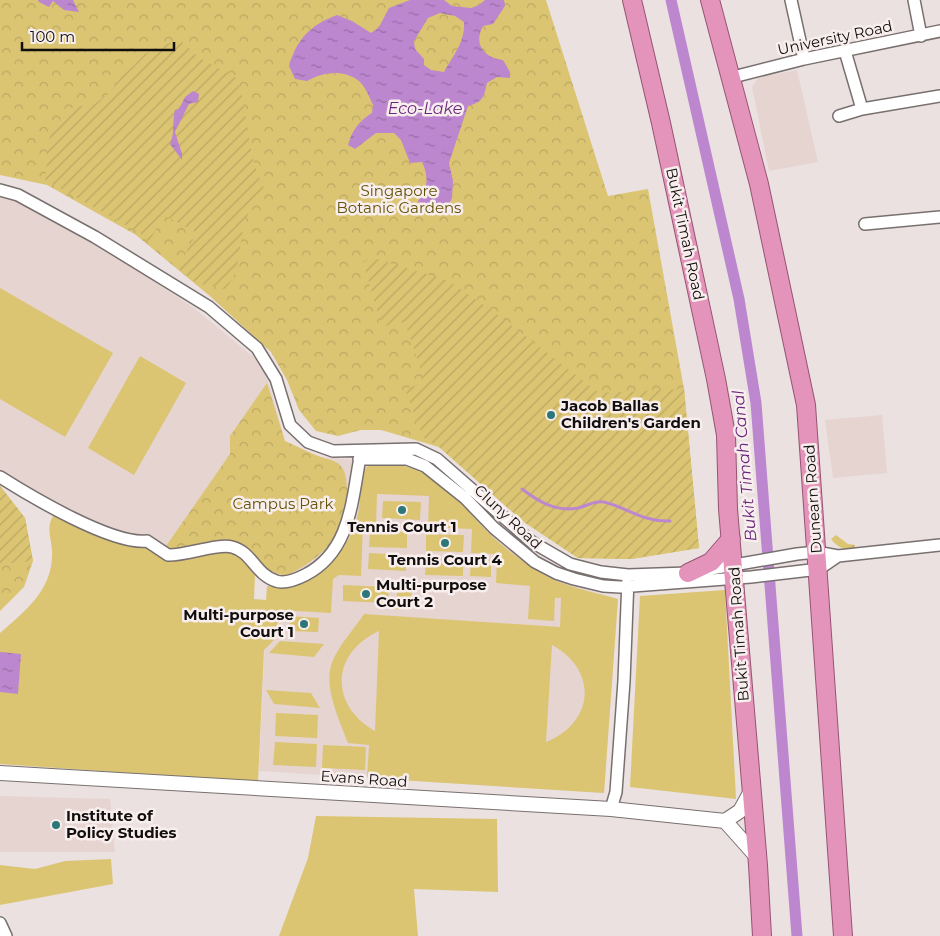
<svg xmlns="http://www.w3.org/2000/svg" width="940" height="936" font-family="Montserrat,sans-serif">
<defs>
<pattern id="park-crowns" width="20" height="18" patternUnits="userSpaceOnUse" patternTransform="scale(1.25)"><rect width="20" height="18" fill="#dbc573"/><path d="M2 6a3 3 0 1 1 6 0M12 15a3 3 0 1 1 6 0" fill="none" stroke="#bba862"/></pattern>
<pattern id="garden-furrows" width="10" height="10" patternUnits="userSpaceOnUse" patternTransform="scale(1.25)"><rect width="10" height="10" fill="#dbc573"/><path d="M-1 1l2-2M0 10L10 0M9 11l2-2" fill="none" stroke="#bba862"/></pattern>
<pattern id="water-ripples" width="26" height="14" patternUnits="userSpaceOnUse" patternTransform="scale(1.25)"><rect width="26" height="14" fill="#bc87cf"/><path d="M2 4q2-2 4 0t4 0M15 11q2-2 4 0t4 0" fill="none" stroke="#976da6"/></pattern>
</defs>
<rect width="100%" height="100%" fill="#ebe1e0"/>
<!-- built -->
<path fill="#e6d4d1" d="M797 70 818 162 769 171 752 87 758 78Z
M0 194 10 195 118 258 194 308 261 363 271 390 285 441 320 457 397 463 446 486 496 539 534 569 567 584 618 599 604 793 259 771 268 570 243 547 173 553 127 536 30 491 0 471Z
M882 415 887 473 833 478 825 420Z
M0 796 110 799 115 852H0Z"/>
<!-- grass -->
<path fill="#dbc573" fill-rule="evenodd" d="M0 288 113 353 65 437 0 399Z
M140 356 186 383 134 475 88 448Z
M378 462C441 466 454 500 495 539 506 549 519 559 532 567 555 585 590 591 618 599L604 793 367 778 369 745 348 743C339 719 322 685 333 660 340 644 354 629 364 614L560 627 561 598H555L554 621 528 619 530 586 496 583 497 554 471 553 472 529 428 527 429 496 377 494 376 525H363L361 576 339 575 333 579 331 613 278 610 277 637 264 650 258 782 0 764V633C26 610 54 589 52 550 51 537 46 528 53 516L61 514 99 535 121 544 148 548 234 552 252 564 255 575 254 599 266 600 267 586C281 588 291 583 304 578 337 566 358 534 360 499 361 491 359 476 364 469 367 466 374 464 378 462ZM379 631 375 731C329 705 331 653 379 631ZM552 645C598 670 595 722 546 742Z
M383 501 421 502 420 520 382 518Z
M370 531 407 532V548L369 547Z
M426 534 464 535 463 552 426 551Z
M369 553 406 555V571L368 569Z
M426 557 463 559V576L425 575Z
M471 558 491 559V577L470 576Z
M398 580 412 582 411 601 402 610 396 609Z
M343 585 389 587 388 603 343 601Z
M725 590 736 799 630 787 640 596Z
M290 616 319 618 318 632 289 631Z
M280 641 324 644 314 657 269 653Z
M266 690 311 693 320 708 274 704Z
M276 713 318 715 317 738 275 736Z
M275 742 317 744 316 767 273 765Z
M323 745 366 747 365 770 322 768Z
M316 816 497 819 498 892 414 889 418 936H279L308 858Z
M111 859 113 884 0 905V865L35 869 65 861Z"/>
<!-- park -->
<path fill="url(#park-crowns)" d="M0 0H546L608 196 648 189 684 389 699 548 631 559 578 558 524 522 439 447 381 430H361L338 436 316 431 299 410 287 380 271 352 211 297 136 235 47 185 0 175Z
M267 383 285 441C297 446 309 453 321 457 326 459 334 460 339 464 346 470 346 479 347 488 351 532 321 560 285 576L268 570 243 547 173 553 164 549 230 454V436Z
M0 486 25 518 33 561 24 587 0 611Z
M836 535 848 544 855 545V549C844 550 838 548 831 539Z"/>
<!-- garden -->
<path fill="url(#garden-furrows)" d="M174 41H181L198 57 236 78C251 115 244 150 264 188 255 200 247 212 244 226 238 248 241 273 225 289L196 283 177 268 197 233 164 215 149 242 140 233 45 180 50 135 73 107 95 104 110 92 119 80 145 54Z
M370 257 449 281 498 315 599 393 684 389 699 548 631 559 578 558 524 522 439 447 423 437 405 389 425 382 404 320 382 327 363 262Z
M0 486 25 518 33 561 0 564Z"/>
<!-- water -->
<path fill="url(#water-ripples)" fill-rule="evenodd" d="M38 0H73L79 12 64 10 53 1 49 7 39 2Z
M410 0H444L452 6 471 8 479 5 485 0H504L505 6 493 24 483 26C473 44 484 58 503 60L510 72V78L497 77 487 83C484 97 483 102 468 106L449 163 453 181 452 198 448 207 431 211 422 210 418 201C428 187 429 177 422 162L410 163 401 140 394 133H376L355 149 348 145C352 130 359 121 372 113L373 105C370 98 365 86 359 81 343 69 323 72 307 81L295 79 289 66C297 39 310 25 337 15L352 21 371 33 379 27 389 8ZM440 13 455 16 464 22C465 43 453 55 444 72L431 70 424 65V59L415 49 414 41 428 18Z
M193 91 199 94 198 102 189 104 175 132 182 154V160L170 144C175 134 172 121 175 110L179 109 185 97Z
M0 652 21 654 18 694 0 692Z"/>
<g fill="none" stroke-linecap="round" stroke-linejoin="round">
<!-- stream -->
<path stroke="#bc87cf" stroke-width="3" d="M522 489C539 502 556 512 578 508 587 506 595 500 604 502 628 508 643 522 670 521"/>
<!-- canal -->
<path stroke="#bc87cf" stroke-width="11" d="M671 0 739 299 756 403 797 936"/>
<!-- minor casing -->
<g stroke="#78706f" stroke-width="14">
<path id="minor" d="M791 0 804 59
M914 0 921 36
M845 51 862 109
M737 76 804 59 940 31
M839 116 862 109 940 96
M0 190 18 195 95 237 209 307 257 348 276 379 290 425 308 442 333 451 416 449 437 459 532 542 570 564 601 572 628 575 688 573 797 554 816 552 838 556 940 545
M865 224 940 217
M359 459H407L425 466 465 498 494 528 535 562 556 573 574 579 603 586 620 587 751 577 819 569 838 556
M0 477C30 496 112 545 147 541L168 555C185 556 218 543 232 547 252 552 255 574 276 581 284 584 297 579 305 575 352 551 352 497 361 452
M611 809 616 792 624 681 628 579
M0 923 6 936"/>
</g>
<!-- tertiary casing -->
<g stroke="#78706f" stroke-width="16">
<path id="tertiary" d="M0 773 611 809 725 821 757 857
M725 821 740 811 751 791"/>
</g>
<!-- trunk casing -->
<g stroke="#965473" stroke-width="20">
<path id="trunk" d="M632 0 661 123 716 379 726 435 728 509 758 865 762 936
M710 0 759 184 806 405 843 936
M688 573 711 562 731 539"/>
</g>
<!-- minor -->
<use href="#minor" stroke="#fff" stroke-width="11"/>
<!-- tertiary -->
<use href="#tertiary" stroke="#fff" stroke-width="14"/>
<!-- trunk -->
<use href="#trunk" stroke="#e494ba" stroke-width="18"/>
</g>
<!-- markers -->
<g fill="#2d7779" stroke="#f8eeed" stroke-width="2">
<circle cx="551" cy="415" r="5"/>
<circle cx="402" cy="510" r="5"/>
<circle cx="445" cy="543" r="5"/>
<circle cx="366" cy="594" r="5"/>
<circle cx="304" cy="624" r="5"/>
<circle cx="56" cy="825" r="5"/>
</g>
<g text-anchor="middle" stroke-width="5" stroke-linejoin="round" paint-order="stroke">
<!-- street labels -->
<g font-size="15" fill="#110e0e" stroke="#f8eeed">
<text transform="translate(835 38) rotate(-12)" y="5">University Road</text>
<text transform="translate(685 234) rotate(78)" y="5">Bukit Timah Road</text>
<text transform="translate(813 499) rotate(-94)" y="5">Dunearn Road</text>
<text transform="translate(508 517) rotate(43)" y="5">Cluny Road</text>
<text transform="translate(739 634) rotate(-94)" y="5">Bukit Timah Road</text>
<text transform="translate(364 779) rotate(4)" y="5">Evans Road</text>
</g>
<!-- park labels -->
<g font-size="15" fill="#645308" stroke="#f8eeed">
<text x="399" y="196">Singapore<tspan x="399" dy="17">Botanic Gardens</tspan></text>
<text x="283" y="509">Campus Park</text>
</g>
<!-- poi labels -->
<g font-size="15" font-weight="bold" fill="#110e0e" stroke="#f8eeed" text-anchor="start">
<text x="561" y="411">Jacob Ballas<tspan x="561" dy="17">Children's Garden</tspan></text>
<text x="402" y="532" text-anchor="middle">Tennis Court 1</text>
<text x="445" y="565" text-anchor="middle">Tennis Court 4</text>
<text x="376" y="590">Multi-purpose<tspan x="376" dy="17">Court 2</tspan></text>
<text x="294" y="620" text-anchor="end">Multi-purpose<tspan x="294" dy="17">Court 1</tspan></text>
<text x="66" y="821">Institute of<tspan x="66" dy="17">Policy Studies</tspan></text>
</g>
<!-- water labels -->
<g font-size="16" font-style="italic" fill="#68267d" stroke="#f8eeed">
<text x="425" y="114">Eco-Lake</text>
<text transform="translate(744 466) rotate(-95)" y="6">Bukit Timah Canal</text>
</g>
</g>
<!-- scale -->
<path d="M22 42v8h152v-8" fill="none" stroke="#110e0e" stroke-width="2.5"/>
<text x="30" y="42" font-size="15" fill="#110e0e" stroke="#f8eeed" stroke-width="4" paint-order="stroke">100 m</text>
</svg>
